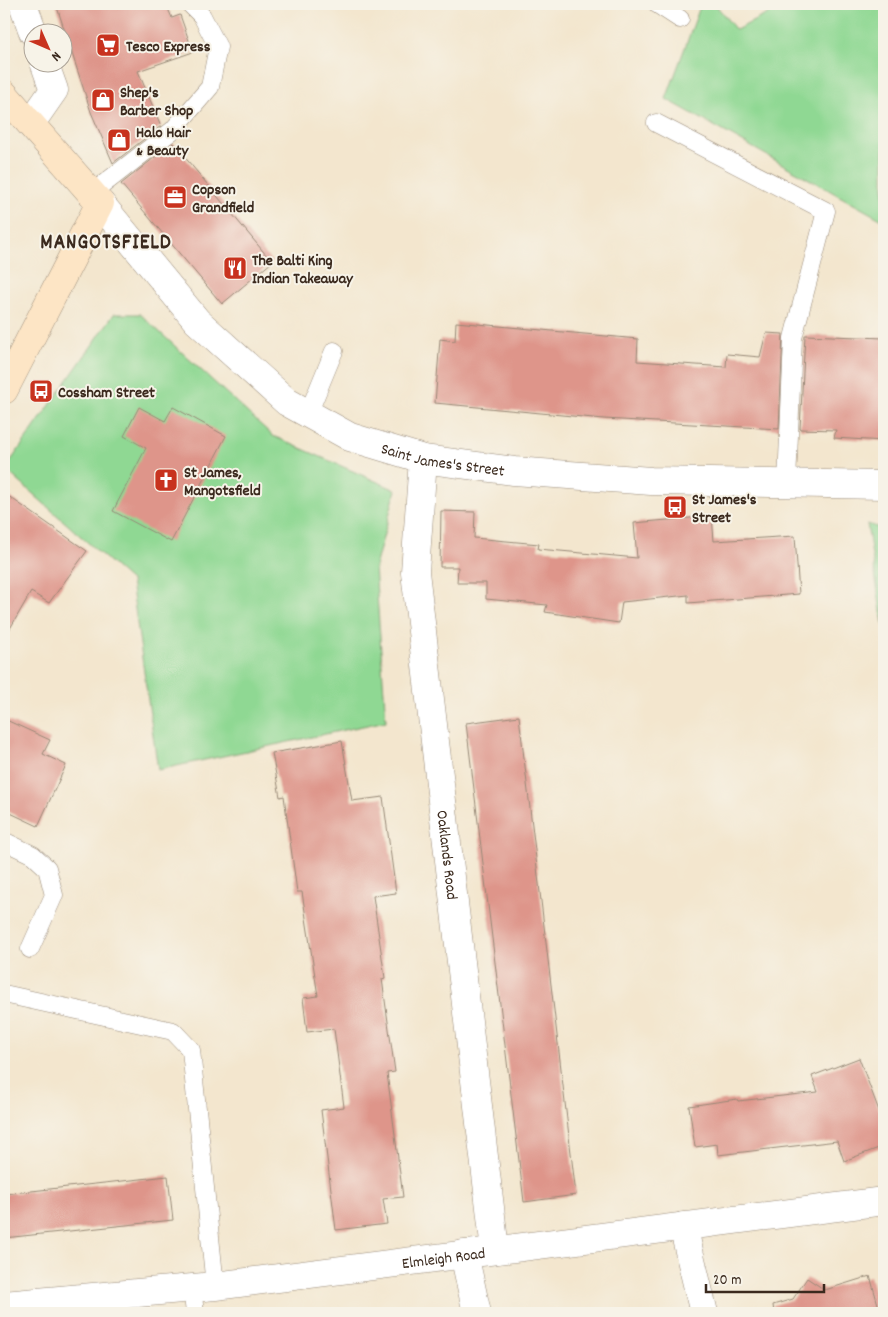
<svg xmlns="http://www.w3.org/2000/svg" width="888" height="1317" font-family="Dekko,sans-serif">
<rect width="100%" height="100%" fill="#f7f3e8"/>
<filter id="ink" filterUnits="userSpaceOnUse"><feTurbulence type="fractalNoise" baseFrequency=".02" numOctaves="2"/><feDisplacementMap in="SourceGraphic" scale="10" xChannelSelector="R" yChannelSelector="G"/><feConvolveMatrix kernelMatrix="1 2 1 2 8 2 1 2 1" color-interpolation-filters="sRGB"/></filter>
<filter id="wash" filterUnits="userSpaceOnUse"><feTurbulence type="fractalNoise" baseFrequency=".0096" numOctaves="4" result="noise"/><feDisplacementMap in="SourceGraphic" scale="20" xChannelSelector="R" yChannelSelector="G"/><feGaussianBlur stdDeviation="1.12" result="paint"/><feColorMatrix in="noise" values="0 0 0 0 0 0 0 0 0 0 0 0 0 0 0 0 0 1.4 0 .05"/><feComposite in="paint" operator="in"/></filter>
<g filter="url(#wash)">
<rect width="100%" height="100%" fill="#f3e6ce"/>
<!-- green -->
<path fill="#8fd893" stroke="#658158" d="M701 4H715L736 30 787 4H884V221L666 99Z
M114 314H140L273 436 396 490 375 567 386 721 158 770 131 581 5 469Z
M867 524 884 529V624H883Z"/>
<g id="blocks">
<!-- building -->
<path fill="#de958a" d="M56 4H166L172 18 180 15 193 52 138 71 161 126 113 163 91 112Z
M173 143 272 262 222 304 121 184Z
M456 322 638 339 637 361 726 367 727 354 760 357 766 333 783 334 779 429 604 419 435 403 440 339 455 341Z
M805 335 884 338V441L834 438 836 430 800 429Z
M139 407 165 421 173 407 226 436 171 542 113 511 146 448 124 436Z
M4 493 87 551 49 603 31 592 4 639Z
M441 511 475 512 474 538 539 544 538 549 637 558 634 523 712 516 714 541 795 536 799 594 688 603V595L622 602 619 623 545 612 547 605 486 599V583H457L458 567H440Z
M519 716 576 1195 524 1202 466 723Z
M4 719 50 740 43 754 66 765 38 826 4 810Z
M342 741 352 801 383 797 396 893 373 896 385 978 382 979 395 1072 387 1073 403 1197 383 1199 387 1224 336 1230 321 1110 344 1107 334 1029 307 1032 303 998 318 996 302 892H297L284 796 280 797 272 753Z
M859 1058 884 1124V1146L844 1161 837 1141 718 1155 717 1144 695 1147 689 1106 737 1099 738 1101 818 1092 812 1076Z
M168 1176 173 1220 4 1238V1194Z
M870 1276 879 1308 861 1313H774L773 1305 793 1299 807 1278 825 1290Z"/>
</g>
</g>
<g filter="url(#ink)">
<use href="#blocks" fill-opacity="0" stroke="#978876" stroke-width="1"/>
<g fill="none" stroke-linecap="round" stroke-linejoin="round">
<!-- service casing -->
<g stroke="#978876" stroke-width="19">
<path id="service" d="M657 4 680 19
M656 123 826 211 793 338 787 483
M92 193 173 130 210 87 218 47 202 16 190 4
M308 414 334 351
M4 841 33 855 47 868 54 895 30 949
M4 994 173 1031 191 1050 215 1286
M192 1288 195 1313"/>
</g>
<!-- minor casing -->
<g stroke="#978876" stroke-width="29">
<g id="minor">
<path d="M23 4 33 32"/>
<path d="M31 123 54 90 44 62"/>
<path id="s1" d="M423 459 415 572 495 1250"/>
<path d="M683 1226 704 1313"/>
<path d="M464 1254 477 1313"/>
<path id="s2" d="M4 1305 215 1286 884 1201"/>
</g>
</g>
<!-- tertiary casing -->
<g stroke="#978876" stroke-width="29">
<g id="tertiary">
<path id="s3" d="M100 203 197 321 287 402 350 437 423 459 514 471 651 481 884 485"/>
</g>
</g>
<!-- secondary casing -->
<g stroke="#978876" stroke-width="29">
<path id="secondary" d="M4 94 100 203 4 390"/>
</g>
<!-- service -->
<use href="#service" stroke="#fff" stroke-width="18"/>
<!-- minor -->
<use href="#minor" stroke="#fff" stroke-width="28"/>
<!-- tertiary -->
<use href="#tertiary" stroke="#fff" stroke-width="28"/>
<!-- secondary -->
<use href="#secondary" stroke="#fde5c5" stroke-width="28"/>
</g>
</g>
<!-- icons -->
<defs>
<g id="supermarket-square" transform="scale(1.25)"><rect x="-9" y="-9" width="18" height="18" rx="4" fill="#c8321e" stroke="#f7f3e8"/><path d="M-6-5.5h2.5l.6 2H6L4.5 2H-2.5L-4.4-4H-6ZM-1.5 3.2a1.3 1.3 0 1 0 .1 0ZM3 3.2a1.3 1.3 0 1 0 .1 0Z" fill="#fff"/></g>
<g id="shop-square" transform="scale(1.25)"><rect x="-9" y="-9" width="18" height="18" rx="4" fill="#c8321e" stroke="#f7f3e8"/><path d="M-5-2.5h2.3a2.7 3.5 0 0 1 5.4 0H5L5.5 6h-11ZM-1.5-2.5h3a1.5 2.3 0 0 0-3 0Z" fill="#fff"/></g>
<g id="office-square" transform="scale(1.25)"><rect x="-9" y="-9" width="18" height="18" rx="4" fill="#c8321e" stroke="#f7f3e8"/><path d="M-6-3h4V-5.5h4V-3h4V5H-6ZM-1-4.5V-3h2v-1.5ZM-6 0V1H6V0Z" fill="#fff"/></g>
<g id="restaurant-square" transform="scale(1.25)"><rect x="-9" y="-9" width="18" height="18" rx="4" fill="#c8321e" stroke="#f7f3e8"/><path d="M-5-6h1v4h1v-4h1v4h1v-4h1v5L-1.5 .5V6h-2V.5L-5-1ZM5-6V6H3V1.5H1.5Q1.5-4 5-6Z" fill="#fff"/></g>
<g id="bus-square" transform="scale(1.25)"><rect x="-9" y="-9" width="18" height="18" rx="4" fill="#c8321e" stroke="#f7f3e8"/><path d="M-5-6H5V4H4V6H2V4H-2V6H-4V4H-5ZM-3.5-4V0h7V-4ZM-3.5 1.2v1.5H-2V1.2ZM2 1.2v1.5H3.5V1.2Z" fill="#fff"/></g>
<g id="church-square" transform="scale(1.25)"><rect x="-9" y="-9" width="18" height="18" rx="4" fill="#c8321e" stroke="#f7f3e8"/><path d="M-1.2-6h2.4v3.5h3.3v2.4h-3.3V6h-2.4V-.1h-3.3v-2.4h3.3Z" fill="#fff"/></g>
</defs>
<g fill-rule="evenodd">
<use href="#supermarket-square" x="108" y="45"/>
<use href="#shop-square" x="103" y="100"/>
<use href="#shop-square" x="119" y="140"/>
<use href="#office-square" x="175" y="197"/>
<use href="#restaurant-square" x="235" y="268"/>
<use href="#bus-square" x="41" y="391"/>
<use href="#church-square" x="166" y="480"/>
<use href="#bus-square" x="675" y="507"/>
</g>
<g text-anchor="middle" stroke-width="4" stroke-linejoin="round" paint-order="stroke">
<!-- poi labels -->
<g font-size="16" font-weight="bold" fill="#3b2a1e" stroke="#f7f3e8" text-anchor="start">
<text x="126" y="51">Tesco Express</text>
<text x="120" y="97">Shep's<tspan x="120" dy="18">Barber Shop</tspan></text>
<text x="136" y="137">Halo Hair<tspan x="136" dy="18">&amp; Beauty</tspan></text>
<text x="192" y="194">Copson<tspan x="192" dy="18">Grandfield</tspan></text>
<text x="252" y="265">The Balti King<tspan x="252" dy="18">Indian Takeaway</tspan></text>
<text x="58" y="397">Cossham Street</text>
<text x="184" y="477">St James,<tspan x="184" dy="18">Mangotsfield</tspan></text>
<text x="692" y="504">St James's<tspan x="692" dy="18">Street</tspan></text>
</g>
<!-- street labels -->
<g font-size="16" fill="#3b2a1e" stroke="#f7f3e8">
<text dy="6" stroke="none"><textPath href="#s3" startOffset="442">Saint James's Street</textPath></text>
<text dy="6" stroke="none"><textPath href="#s1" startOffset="398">Oaklands Road</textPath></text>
<text dy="6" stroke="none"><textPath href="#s2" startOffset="442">Elmleigh Road</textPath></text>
</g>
<!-- district labels -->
<g font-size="21" font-weight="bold" letter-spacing="1" fill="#3b2a1e" stroke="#f7f3e8">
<text x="106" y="248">MANGOTSFIELD</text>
</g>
</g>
<!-- margin -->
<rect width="888" height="1317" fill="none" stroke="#f7f3e8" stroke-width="20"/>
<!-- north arrow -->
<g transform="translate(48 48) rotate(135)"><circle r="24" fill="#f7f3e8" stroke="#aca397"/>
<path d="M0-4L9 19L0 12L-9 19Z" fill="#c8321e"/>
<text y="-8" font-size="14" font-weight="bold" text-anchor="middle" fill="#3b2a1e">N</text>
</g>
<!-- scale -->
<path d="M706 1284v8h118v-8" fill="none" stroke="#3b2a1e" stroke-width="2.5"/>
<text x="713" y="1284" font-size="15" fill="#3b2a1e" stroke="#f7f3e8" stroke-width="4" paint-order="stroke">20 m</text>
</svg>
